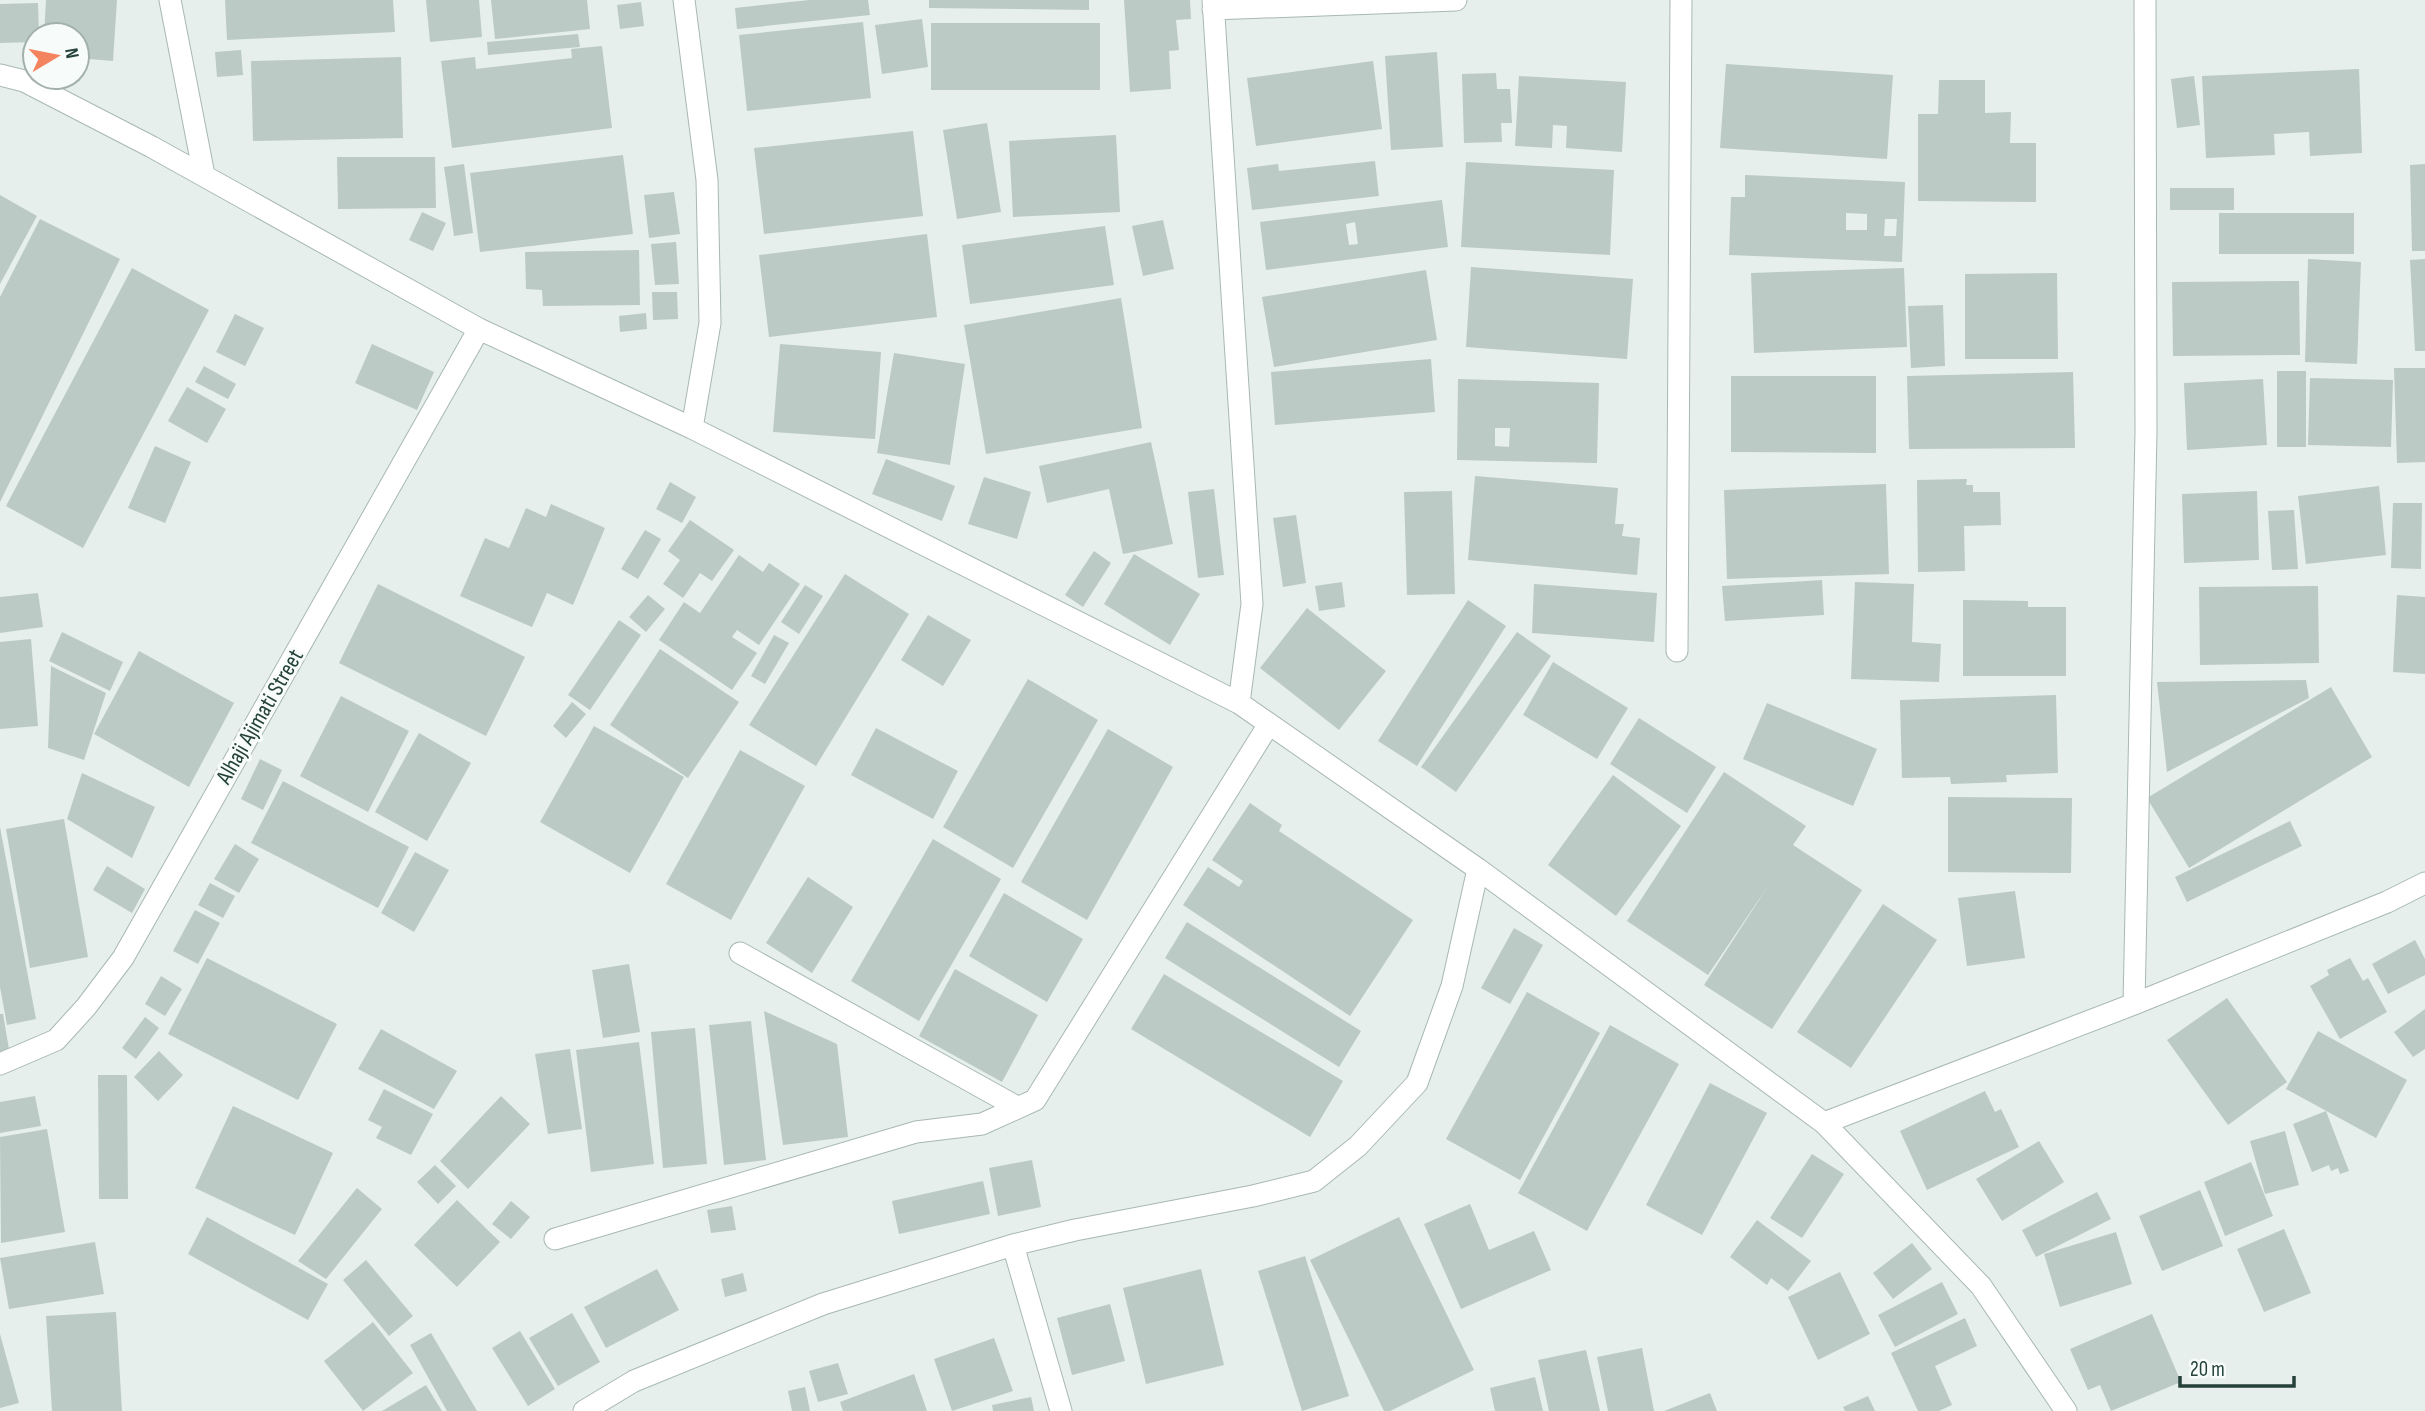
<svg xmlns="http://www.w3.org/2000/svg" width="2425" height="1411" font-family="'Sofia Sans Condensed',sans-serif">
<rect width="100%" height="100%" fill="#e6efeb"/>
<!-- building -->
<path fill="#bbcac4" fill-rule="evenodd" d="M46 0H117L113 61 77 58V35H44Z
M225 0H393L395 32 227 40Z
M426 0H479L482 37 430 42Z
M491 0H587L590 29 495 39Z
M809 0H868L870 15 737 29 735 8Z
M929 0H1089V10L929 8Z
M1124 0H1190L1191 19 1176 20 1179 50 1169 51 1171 89 1130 92Z
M641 2 644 26 620 29 617 5Z
M38 3 39 35H35V42L0 43V4Z
M922 19 928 67 882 74 875 25Z
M863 22 871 98 747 111 739 35Z
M931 23H1100V90H931Z
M578 34 580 47 488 55 487 42Z
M602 46 612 128 452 148 441 61 475 57 476 69 572 58 571 49Z
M241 50 243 75 217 77 215 52Z
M1437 52 1443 147 1391 150 1385 56Z
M401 57 403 138 253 141 251 61Z
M1373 61 1382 129 1256 146 1247 78Z
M1726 64 1893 75 1887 159 1720 148Z
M2359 69 2362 153 2310 156 2309 132 2274 134 2275 155 2206 158 2202 76Z
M1496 73 1497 89H1510L1512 123H1501L1502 142 1464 143 1462 74Z
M1519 76 1626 82 1622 152 1566 148 1567 126 1553 125 1552 148 1515 146Z
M2194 76 2200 125 2177 128 2171 79Z
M1939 80H1985V113L2011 112 2010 143H2036V202L1918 201V114H1938Z
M987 123 1001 212 957 219 943 130Z
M913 131 923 216 764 234 754 148Z
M1116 135 1120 212 1013 217 1009 141Z
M623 155 633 234 480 252 470 173Z
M337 157H435L436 208 338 209Z
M1375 161 1379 196 1252 210 1247 168 1278 164 1279 171Z
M1466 162 1614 170 1610 255 1461 247Z
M464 164 473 233 454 236 444 167Z
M2425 164V251H2412L2410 165Z
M1745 175 1905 182 1902 262 1729 255 1731 197H1745ZM1846 213 1867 214V230H1846ZM1885 219H1897L1896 236H1884Z
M2170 188H2234V210H2170Z
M674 192 680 234 649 238 644 195Z
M0 195 37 216 0 284Z
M1442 200 1448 247 1266 270 1260 222ZM1355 222 1358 244 1349 245 1346 224Z
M422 212 446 223 433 251 409 240Z
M2219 213H2354V254H2219Z
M40 219 120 259 0 502V297Z
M1163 220 1174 269 1143 276 1132 226Z
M1105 226 1114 285 970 304 962 245Z
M927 234 937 317 769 337 759 255Z
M676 242 679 284 655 285 651 244Z
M639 250 640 305 543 306 542 290 526 289 525 252Z
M2308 259 2361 262 2357 364 2305 362Z
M2425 259V351H2415L2410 260Z
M1471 267 1633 279 1627 359 1466 347Z
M132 268 209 310 83 548 6 506Z
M1904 268 1907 347 1754 353 1751 273Z
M1426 270 1437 340 1274 367 1262 297Z
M2057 273 2058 359H1965V274Z
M2299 281 2300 355 2173 356 2172 282Z
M652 292H677L678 319 653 320Z
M1121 298 1142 428 986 454 964 325Z
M1943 305 1945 366 1911 368 1908 306Z
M646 313 647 329 620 332 619 316Z
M235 314 264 328 245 366 216 352Z
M372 344 434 372 417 410 355 383Z
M780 344 881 352 875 439 773 432Z
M894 353 965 364 950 465 877 453Z
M1431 359 1435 412 1275 425 1271 372Z
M204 366 236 384 228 399 195 382Z
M2394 368H2425V462L2397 463Z
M2277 371H2306V447H2277Z
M2073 372 2075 448 1909 449 1907 376Z
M1731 376H1876V453L1731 452Z
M2310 378 2393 380 2391 447 2308 445Z
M1458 379 1599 383 1597 463 1457 460ZM1495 428H1510L1509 447 1495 446Z
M2263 379 2267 445 2187 450 2184 383Z
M187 387 226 409 207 443 168 421Z
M1151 442 1173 544 1123 554 1109 489 1047 503 1039 466Z
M155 446 191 462 165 523 128 508Z
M886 459 955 486 942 521 872 494Z
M1475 476 1618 488 1615 524H1624L1622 536 1640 538 1637 575 1468 560Z
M984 477 1031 492 1017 539 968 524Z
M1967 479 1966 485H1973V492H2000L2001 525 1964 526 1965 571 1918 572 1917 480Z
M670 482 696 497 682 523 656 509Z
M1886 484 1889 574 1727 579 1724 490Z
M2379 486 2386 555 2306 564 2298 496Z
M1214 489 1224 575 1198 578 1188 492Z
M1452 491 1455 594 1407 595 1404 492Z
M2257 491 2259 560 2184 563 2182 494Z
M2393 503H2422L2421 569 2391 568Z
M551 504 605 528 573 605 547 593 532 627 460 596 485 538 509 548 526 508 546 517Z
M2294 510 2298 569 2272 570 2268 511Z
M1296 515 1306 583 1283 587 1273 518Z
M690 520 734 550 712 581 700 573 683 598 663 584 680 560 668 551Z
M645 530 661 539 638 579 621 569Z
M1094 551 1111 563 1083 607 1065 595Z
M1134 554 1200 594 1170 645 1104 604Z
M739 555 763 572 769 563 800 584 759 645 737 630 732 637 757 653 732 690 659 640 684 602 700 613Z
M845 574 909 614 816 766 749 725Z
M1822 580 1824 615 1725 621 1722 586Z
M1342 582 1345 607 1319 611 1315 586Z
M1855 582 1914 584 1912 642 1941 644 1939 682 1851 679Z
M378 584 525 657 486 736 339 663Z
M1534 584 1657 593 1654 642 1532 633Z
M805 585 823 596 799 634 781 622Z
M2318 586 2319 663 2200 665 2199 587Z
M38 593 43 627 0 633V597Z
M648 595 665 609 646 632 629 617Z
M2397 595 2425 597V674L2393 672Z
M1468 600 1506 626 1417 766 1378 741Z
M1963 600 2028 601V607H2066V676H1963Z
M1307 608 1386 671 1339 730 1260 668Z
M928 615 971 640 943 686 901 660Z
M619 620 641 635 590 710 568 695Z
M62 632 123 662 110 691 49 661Z
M1517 632 1551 656 1456 792 1421 767Z
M774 635 789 643 765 684 751 676Z
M31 639 38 726 0 729V642Z
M660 649 739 702 688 778 610 725Z
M139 651 234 703 189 787 94 734Z
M1553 662 1628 708 1597 759 1523 715Z
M51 666 106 693 84 760 48 748Z
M1028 679 1098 720 1013 868 943 827Z
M2306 680 2309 698 2167 772 2157 682Z
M2331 687 2372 757 2189 868 2147 798Z
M2056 695 2058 773 2006 775 2007 782 1951 784 1950 777 1902 778 1900 700Z
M341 696 409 731 368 812 300 776Z
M572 702 586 714 566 738 553 726Z
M1767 703 1877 749 1853 806 1743 759Z
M1639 718 1716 767 1687 813 1610 764Z
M594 726 684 777 630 873 540 822Z
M876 728 958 771 933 819 851 775Z
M1108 729 1173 767 1087 920 1021 882Z
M419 733 471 763 427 841 375 812Z
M740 750 805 786 731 920 666 884Z
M260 759 282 770 263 810 241 799Z
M1724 772 1806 826 1793 845 1862 890 1772 1029 1704 985 1770 883 1708 975 1627 921Z
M82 773 155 807 132 858 67 819Z
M1613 775 1681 826 1616 916 1548 865Z
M283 781 409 847 378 908 251 843Z
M1948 797 2072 798 2071 873 1948 872Z
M1250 803 1282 825 1279 831 1413 920 1350 1016 1183 905 1208 867 1239 887 1243 881 1212 860Z
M64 819 88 957 30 968 6 829Z
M2290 821 2302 846 2187 902 2175 877Z
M0 827 36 1019 7 1025 0 987Z
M933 839 1001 879 919 1021 851 981Z
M235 844 259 859 239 893 214 879Z
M415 852 449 870 414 932 381 913Z
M107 866 145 889 132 913 93 890Z
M808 877 853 907 812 973 766 943Z
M210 883 235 896 223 918 198 905Z
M2015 891 2025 958 1967 966 1958 898Z
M1004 893 1083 939 1047 1002 969 956Z
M1883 904 1937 940 1851 1068 1797 1032Z
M195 910 220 923 198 964 173 951Z
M1187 922 1361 1031 1339 1067 1165 958Z
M1514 928 1543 945 1510 1004 1481 988Z
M2415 940 2425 959V975L2388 994 2372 964Z
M207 958 337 1024 298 1100 168 1034Z
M2350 958 2363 981 2368 978 2387 1012 2340 1039 2310 986 2329 975 2327 970Z
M629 964 640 1032 603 1038 592 970Z
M955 969 1038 1015 1002 1082 919 1036Z
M1164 974 1343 1081 1310 1137 1131 1029Z
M161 976 182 989 165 1016 145 1004Z
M1527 992 1600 1033 1520 1180 1446 1139Z
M2227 998 2287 1082 2228 1125 2167 1040Z
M2425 1009V1049L2413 1057 2394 1032Z
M764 1011 837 1044 848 1137 783 1145Z
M0 1014H3L10 1055 0 1057Z
M145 1017 159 1028 136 1059 122 1048Z
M751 1021 766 1160 724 1165 709 1025Z
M1610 1025 1679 1064 1587 1231 1518 1193Z
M695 1028 707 1164 663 1168 651 1032Z
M381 1029 457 1071 434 1109 358 1069Z
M2318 1031 2407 1080 2376 1138 2286 1089Z
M639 1042 654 1164 591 1172 576 1050Z
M570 1049 582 1129 548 1134 535 1054Z
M159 1051 183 1075 158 1101 134 1077Z
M98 1075H127L128 1199H99Z
M1710 1083 1767 1113 1702 1235 1646 1205Z
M384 1089 433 1114 411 1155 376 1138 382 1127 368 1120Z
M1985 1091 1995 1112 2001 1109 2019 1147 1927 1190 1900 1131Z
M35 1096 41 1126 0 1133V1102Z
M501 1096 530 1124 468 1189 440 1161Z
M233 1106 333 1153 295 1235 195 1188Z
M2326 1111 2349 1171 2340 1174 2338 1168 2331 1171 2329 1165 2312 1172 2293 1124Z
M47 1129 65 1232 1 1243 0 1137Z
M2285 1131 2299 1185 2265 1194 2250 1141Z
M2039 1141 2064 1182 2002 1221 1976 1179Z
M1812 1154 1844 1174 1802 1238 1770 1218Z
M1032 1160 1041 1207 998 1216 989 1168Z
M2251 1162 2273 1216 2225 1236 2204 1182Z
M435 1165 456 1186 438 1204 417 1182Z
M983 1181 990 1214 899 1234 892 1201Z
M357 1188 382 1209 326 1279 298 1261Z
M2200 1190 2223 1246 2162 1271 2139 1216Z
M2097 1192 2111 1219 2036 1257 2022 1230Z
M457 1200 500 1242 457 1287 414 1245Z
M511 1201 530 1217 511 1239 492 1224Z
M1470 1204 1489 1250 1534 1231 1551 1270 1461 1309 1424 1224Z
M732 1206 736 1230 711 1233 707 1210Z
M207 1217 328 1284 308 1320 188 1254Z
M1399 1217 1474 1370 1390 1411H1384L1310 1260Z
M1757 1220 1811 1261 1788 1291 1771 1278 1767 1285 1730 1257Z
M2284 1229 2311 1293 2264 1312 2237 1249Z
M2116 1232 2132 1284 2060 1307 2044 1254Z
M95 1242 104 1294 9 1309 0 1258Z
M1912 1243 1932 1269 1893 1299 1873 1273Z
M1305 1256 1349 1396 1302 1411 1258 1271Z
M366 1260 413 1316 389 1336 343 1280Z
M657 1269 679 1310 606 1348 584 1307Z
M1201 1269 1224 1365 1146 1384 1123 1288Z
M1840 1272 1870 1334 1818 1360 1788 1297Z
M743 1273 747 1291 725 1297 721 1279Z
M1942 1282 1958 1314 1895 1347 1878 1315Z
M1110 1304 1125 1361 1072 1375 1057 1318Z
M116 1312 122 1411H52L46 1316Z
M572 1313 600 1362 558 1386 529 1338Z
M2152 1314 2181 1382 2111 1411 2100 1385 2088 1390 2070 1349Z
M1965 1318 1977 1346 1935 1366 1952 1405 1939 1411H1918L1891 1353Z
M373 1322 413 1373 363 1411 324 1361Z
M520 1331 555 1389 528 1406 492 1348Z
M431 1333 477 1411H447L410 1345Z
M0 1334 19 1403 0 1408Z
M994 1338 1013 1391 952 1411 934 1359Z
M1642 1348 1654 1411H1608L1597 1357Z
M1586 1350 1600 1411H1549L1538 1360Z
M838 1363 848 1394 818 1402 809 1371Z
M914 1374 927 1411H843L840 1402Z
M1535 1377 1543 1411H1495L1490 1388Z
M426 1385 442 1411H382Z
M805 1387 810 1411H792L788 1391Z
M1710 1393 1717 1411H1664Z
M1868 1396 1875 1411H1845L1843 1407Z
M1031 1397 1034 1411H993L992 1405Z"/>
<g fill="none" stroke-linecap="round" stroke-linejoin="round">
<!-- minor casing -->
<g stroke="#a8b8b2" stroke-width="23">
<path id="minor" d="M170 0 204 175
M684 0 707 180 710 323 692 428
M1213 0 1252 604 1239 703
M1213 9 1456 0
M0 75 24 81 152 147 479 329 692 428 1239 703 1478 869 1824 1123 1981 1286 2066 1411
M1677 651 1681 0
M740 953 1017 1107
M2134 1004 2146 432 2145 0
M0 1064 56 1040 86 1007 123 958 479 329
M1824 1123 2134 1004 2387 902 2425 883
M555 1239 916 1132 982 1124 1035 1100 1269 724
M1013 1245 1061 1411
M584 1411 634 1381 823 1304 1013 1245 1075 1230 1253 1196 1314 1181 1358 1146 1417 1083 1452 986 1478 869"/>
</g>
<!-- minor -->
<use href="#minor" stroke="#fff" stroke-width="21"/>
</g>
<g text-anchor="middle" stroke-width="6" stroke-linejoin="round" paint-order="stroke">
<!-- street labels -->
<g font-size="23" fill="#24423a" stroke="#f7fbf9">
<text transform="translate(259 716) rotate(-60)" y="8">Alhaji Ajimati Street</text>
</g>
</g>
<!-- north arrow -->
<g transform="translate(56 56) rotate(80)"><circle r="33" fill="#f7fbf9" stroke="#a3b1ad" stroke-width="2"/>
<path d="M0-5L12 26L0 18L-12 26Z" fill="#f4845f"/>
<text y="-10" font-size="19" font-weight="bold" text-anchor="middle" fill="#24423a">N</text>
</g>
<!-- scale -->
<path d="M2180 1376v10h114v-10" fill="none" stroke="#24423a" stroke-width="3.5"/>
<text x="2190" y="1376" font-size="21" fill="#24423a" stroke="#f7fbf9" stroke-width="5" paint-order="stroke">20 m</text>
</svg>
